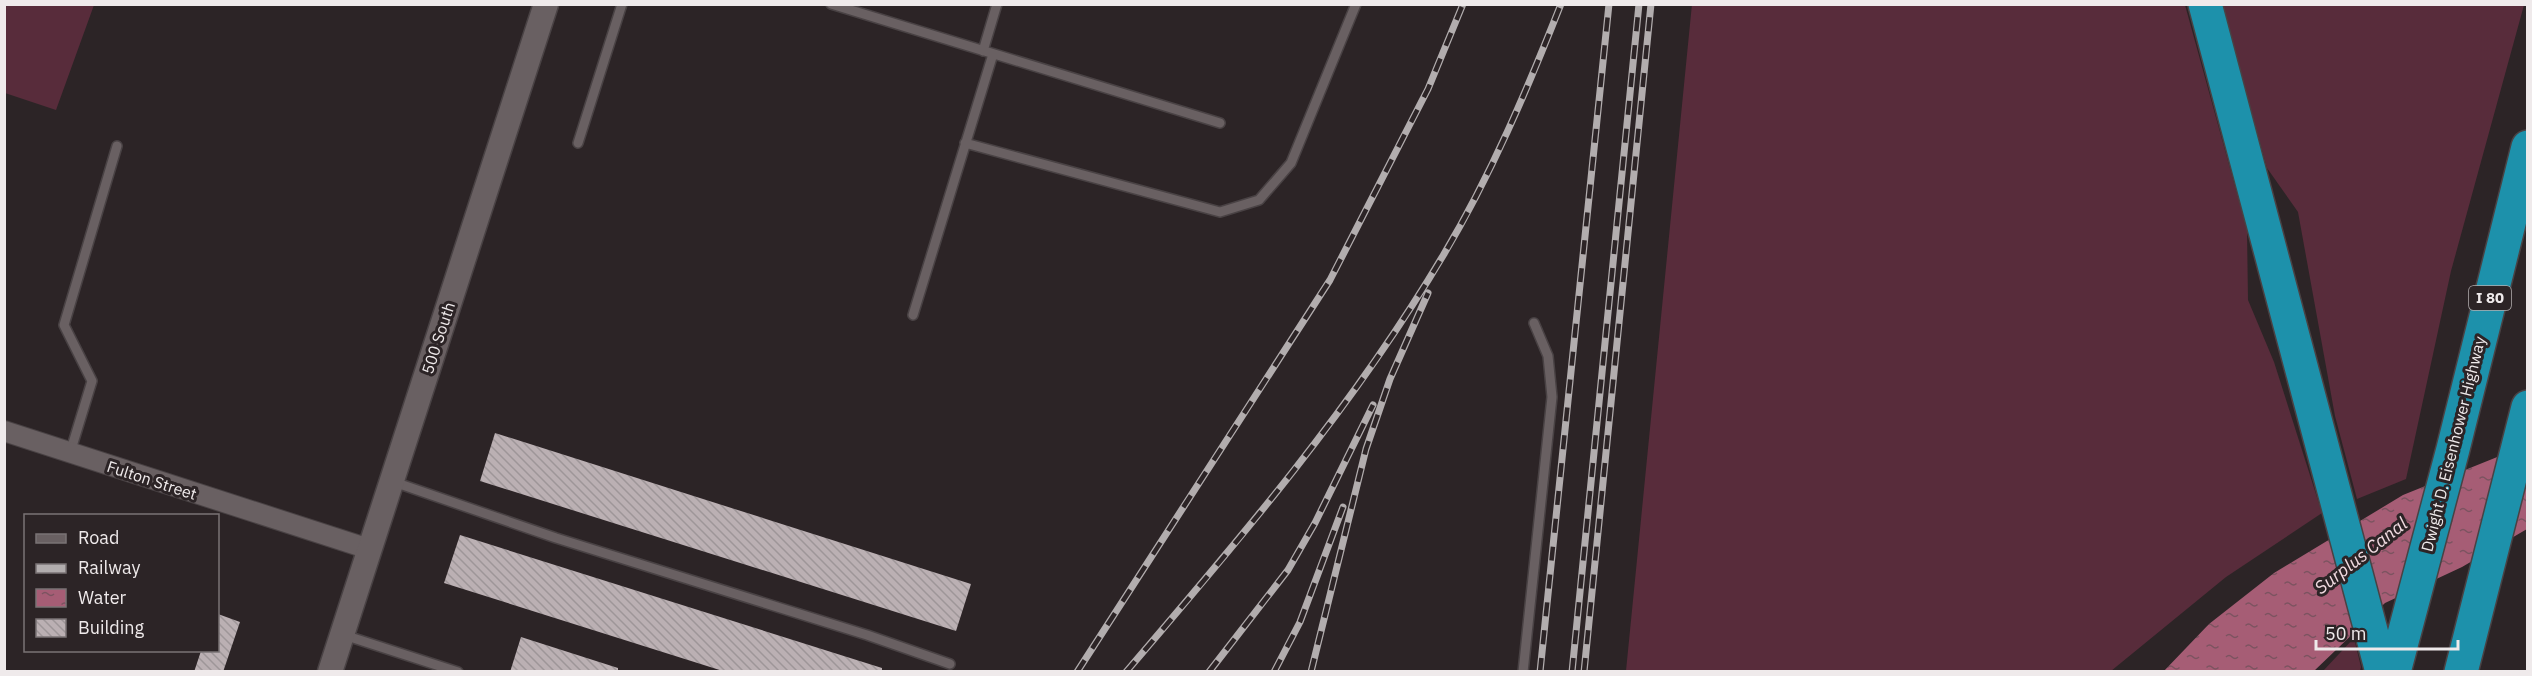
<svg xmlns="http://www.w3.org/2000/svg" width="2532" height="676" font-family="'IBM Plex Sans',sans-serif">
<defs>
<pattern id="water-ripples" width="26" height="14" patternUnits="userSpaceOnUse" patternTransform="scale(1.5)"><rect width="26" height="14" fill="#a65d75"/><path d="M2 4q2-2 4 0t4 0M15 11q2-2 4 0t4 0" fill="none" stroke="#7c5360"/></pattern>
<pattern id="building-back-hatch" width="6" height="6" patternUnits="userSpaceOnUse" patternTransform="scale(1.5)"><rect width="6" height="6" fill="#bbb0b3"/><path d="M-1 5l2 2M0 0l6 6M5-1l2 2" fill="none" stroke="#9e9698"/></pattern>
</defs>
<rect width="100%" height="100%" fill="#2c2426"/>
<!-- grass -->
<path fill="#582c3b" d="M1692 4 2185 5 2247 230 2248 300 2274 362 2322 513 2226 577 2111 671H1626Z
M4 5H94L56 110 5 93Z
M2222 5H2524L2451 271 2406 479 2357 499 2335 416 2298 212 2267 168Z
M2354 638 2361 667 2360 671H2323Z"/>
<!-- water -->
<path fill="url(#water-ripples)" d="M2527 445V529L2462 567 2385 603 2314 671 2163 672 2209 624 2274 573 2403 495Z"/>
<!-- building -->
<path fill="url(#building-back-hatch)" d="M495 433 971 584 956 631 480 481Z
M460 535 882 668V672H726L444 583Z
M218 614 240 622 223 672H194L201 651H218Z
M521 637 618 668V672H510Z"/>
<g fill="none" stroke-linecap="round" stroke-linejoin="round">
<!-- service casing -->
<g stroke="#494244" stroke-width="12">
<path id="service" d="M831 4 1220 123
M983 51 997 4
M578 143 622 4
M965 143 1220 212 1259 200 1291 163 1356 4
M913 315 993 54
M70 453 92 381 64 325 117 146
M394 482 556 538 867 635 950 664
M344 635 458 672
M1523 672 1552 397 1548 356 1534 323"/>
</g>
<!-- minor casing -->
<g stroke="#494244" stroke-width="22">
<path id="minor" d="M4 431 369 549"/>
</g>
<!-- tertiary casing -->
<g stroke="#494244" stroke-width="27">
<path id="tertiary" d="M330 672 546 4"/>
</g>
<!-- motorway casing -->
<g stroke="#494244" stroke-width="36">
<path id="motorway" d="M2205 4 2382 672
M2394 672 2453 449 2528 147
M2461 672 2528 407"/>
</g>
<!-- service -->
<use href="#service" stroke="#696062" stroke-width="9"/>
<!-- minor -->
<use href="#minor" stroke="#696062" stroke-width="20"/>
<!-- tertiary -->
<use href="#tertiary" stroke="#696062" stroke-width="24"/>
<!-- motorway -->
<use href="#motorway" stroke="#1d91ab" stroke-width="33"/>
<!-- rail casing -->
<g stroke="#b2adae" stroke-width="7">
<path id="rail" d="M1077 672 1330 280 1428 89 1463 4
M1126 672C1240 539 1354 406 1444 254 1491 175 1527 90 1561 4
M1209 672 1288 570 1315 523 1373 405
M1274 672 1300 622 1343 507
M1311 672 1366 449 1390 379 1428 293
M1540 672 1609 4
M1572 672 1639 4
M1584 672 1651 4"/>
</g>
<!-- rail -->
<use href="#rail" stroke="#2c2426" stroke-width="4.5" stroke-dasharray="14" stroke-linecap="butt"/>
</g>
<g text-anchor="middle" stroke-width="6" stroke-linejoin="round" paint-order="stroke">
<!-- shield labels -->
<rect fill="#2c2426" stroke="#b4afb0" stroke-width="1.5" x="2469" y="286" width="42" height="24" rx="4.5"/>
<g font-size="15" font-weight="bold" fill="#efeaeb">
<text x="2490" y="303">I 80</text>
</g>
<!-- street labels -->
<g font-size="16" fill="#efeaeb" stroke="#2c2426">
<text transform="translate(438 338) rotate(-72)" y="6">500 South</text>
<text transform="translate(2453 444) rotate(-76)" y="6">Dwight D. Eisenhower Highway</text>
<text transform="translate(152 480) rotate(18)" y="6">Fulton Street</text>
</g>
<!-- water labels -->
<g font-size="18" font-style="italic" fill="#f2dce2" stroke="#2c2426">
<text transform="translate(2361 556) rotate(-38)" y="6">Surplus Canal</text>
</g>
</g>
<!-- border -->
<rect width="2532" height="676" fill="none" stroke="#efeaeb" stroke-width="12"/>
<!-- legend -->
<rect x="24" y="514" width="195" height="138" fill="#2c2426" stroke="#7a7375" stroke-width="1.5"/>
<rect x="36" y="534" width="30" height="9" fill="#696062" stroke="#7a7375" stroke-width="1.5"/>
<text x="78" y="544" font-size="18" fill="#efeaeb">Road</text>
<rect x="36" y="564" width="30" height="9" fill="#b2adae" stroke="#7a7375" stroke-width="1.5"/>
<text x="78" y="574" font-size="18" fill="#efeaeb">Railway</text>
<rect x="36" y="589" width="30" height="18" fill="url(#water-ripples)" stroke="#7a7375" stroke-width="1.5"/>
<text x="78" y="604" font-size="18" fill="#efeaeb">Water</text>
<rect x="36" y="619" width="30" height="18" fill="url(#building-back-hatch)" stroke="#7a7375" stroke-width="1.5"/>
<text x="78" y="634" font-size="18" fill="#efeaeb">Building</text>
<!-- scale -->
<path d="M2316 640v9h142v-9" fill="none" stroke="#efeaeb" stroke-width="3"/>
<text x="2325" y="640" font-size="18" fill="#efeaeb" stroke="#2c2426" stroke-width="4.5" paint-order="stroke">50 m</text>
</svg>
